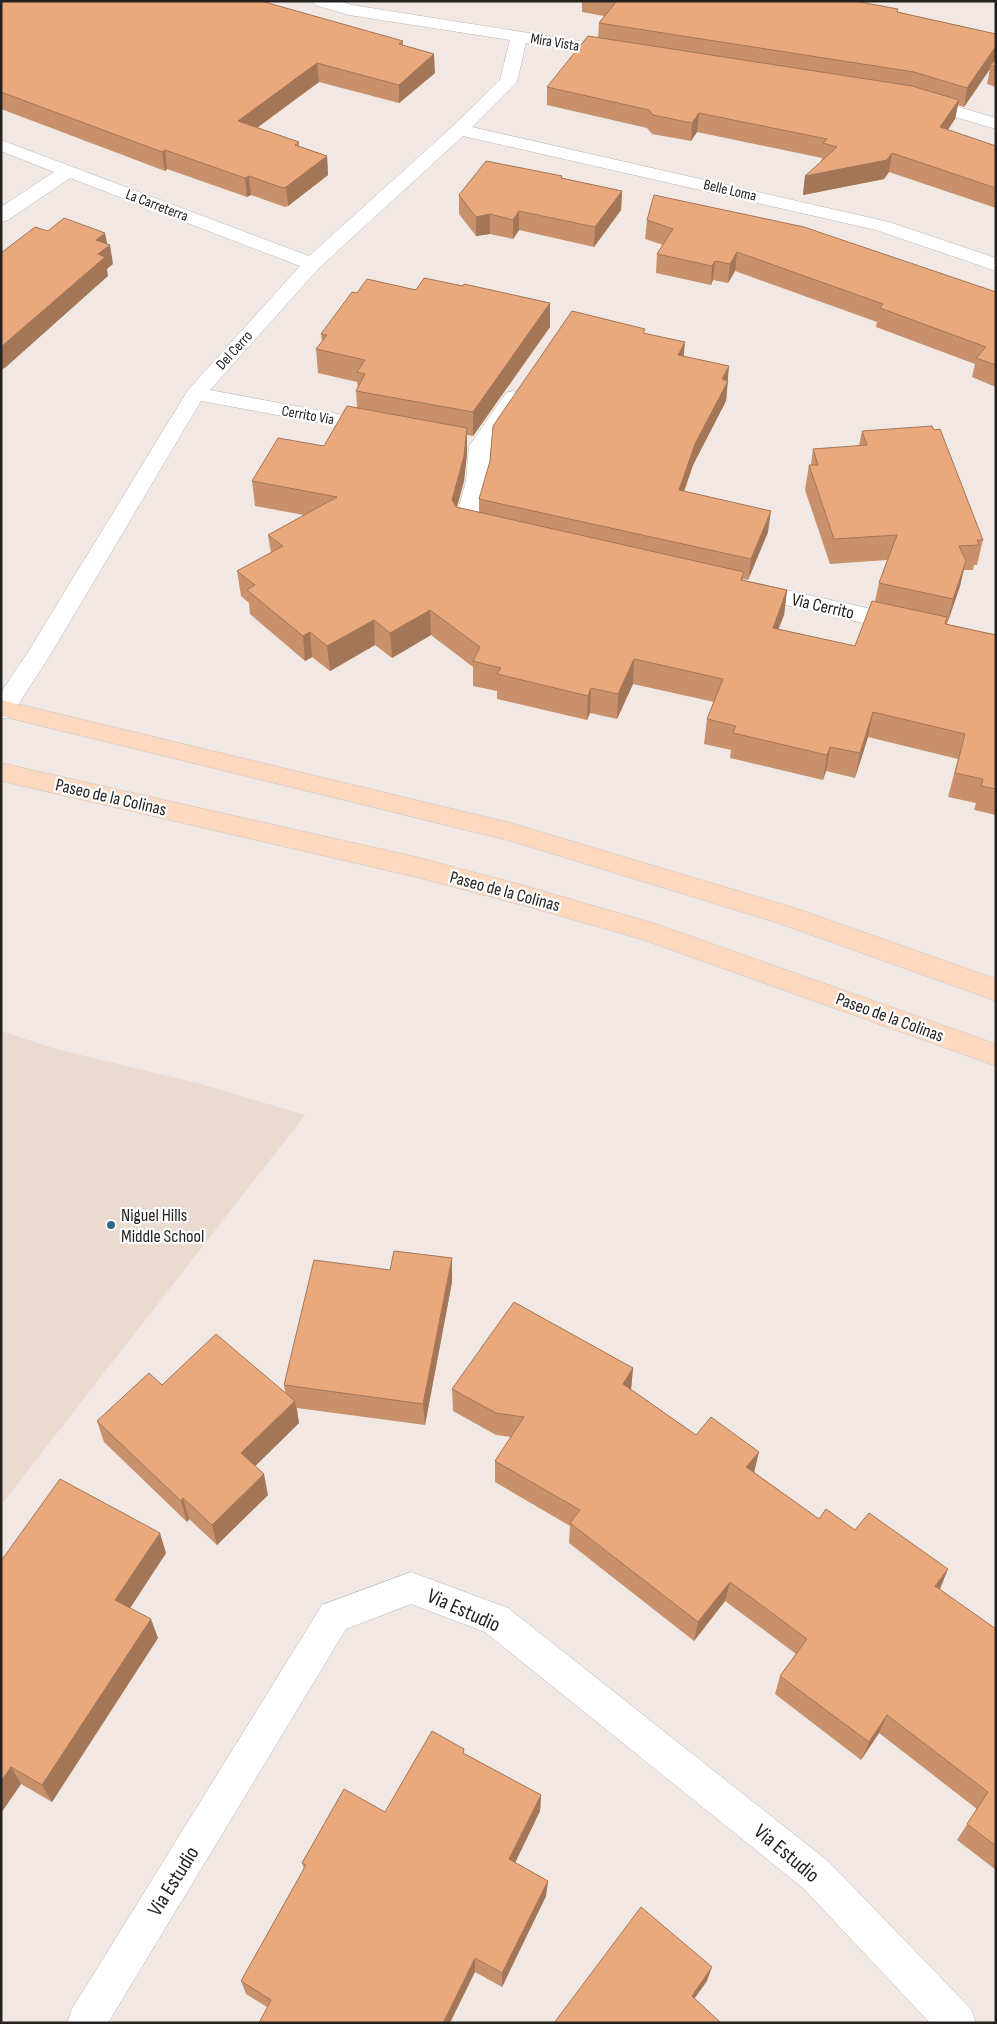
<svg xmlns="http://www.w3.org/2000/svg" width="997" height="2024" font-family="'Sofia Sans Condensed',sans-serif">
<rect width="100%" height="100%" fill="#f1e8e3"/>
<!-- built -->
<path fill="#eadad0" d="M1 1031 56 1049 201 1084 305 1115 1 1505Z"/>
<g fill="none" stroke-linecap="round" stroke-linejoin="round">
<!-- minor casing -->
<g stroke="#bbb2ad" stroke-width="1">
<path id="minor" d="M313 1H339L352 5 623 48 626 52 623 56 617 57 526 43 517 82 472 127 889 222 996 258V271L876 230 463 136 319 268 210 390 375 421 383 422 386 427 383 432 375 433 201 401 49 657 10 717 1 719V692L28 652 188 390 300 266 70 178 8 220 1 222V207L54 172 1 151V140L309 256 453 126 500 80 510 40 349 15 315 5Z
M921 96 996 118V129L915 105 912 101 915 97Z
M513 391 520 393 523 397 491 446 488 481 477 521 494 525 497 530 494 535 486 537 457 530 454 525 466 481 469 446 506 393Z
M750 582 903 616 911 618 915 624 911 630 903 632 742 595 739 590 742 585Z
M411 1572 508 1608 829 1862 971 2009 976 2023H930L803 1888 485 1632 411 1604 346 1629 108 2023H67L72 2009 322 1605Z"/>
</g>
<!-- major casing -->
<g stroke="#c6c6c5" stroke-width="1">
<path id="major" d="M1 700 511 823 795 908 996 979V1001L778 923 511 841 1 716Z
M1 763 416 857 522 885 656 924 996 1044V1066L641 939 522 905 416 877 1 781Z"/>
</g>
<!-- minor -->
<use href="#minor" fill="#fff" fill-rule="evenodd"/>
<!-- major -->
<use href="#major" fill="#fed8bf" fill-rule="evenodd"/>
</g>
<!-- wall -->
<path fill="#c8916c" d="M1 1 403 41V45L435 73 399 103 319 82 257 128 299 142V146L327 156 328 175 288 206 285 207 251 195 247 197 167 169 165 171 1 109Z
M582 1H835L898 12 996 34V60L995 61 996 60V87L987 84 990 69 964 107 958 105 955 119 948 130 996 146V208L889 172 884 179 803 195 805 176 821 162 822 158 697 132 691 141 652 134 647 128 547 105V87L598 38 599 23 604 16 582 12Z
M562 176V178L622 191 621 210 594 247 519 230 513 239 490 234 476 236 459 214V195Z
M647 220 996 292V387L972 377 975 364 876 327 877 322 735 271 728 283 713 280 711 285 656 273 657 254 663 245 645 239Z
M463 286 550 303V327L473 436 467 435V453L464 481 457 507 479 512V499L645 334 728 381 726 401 693 465 684 492 768 532 748 580 743 579V580L787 590 784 615 778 629 855 646 875 601 879 583 887 560 830 564 805 490 809 465H811L813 449 859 446 862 431 983 540 977 565H974L973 570H963L960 586 947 624 996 635V815L974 810 976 803 948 797 958 759 868 737 855 778 826 771 823 780 730 758 731 750 704 744 707 719 714 702 633 684 617 719 590 713 587 720 497 699V691L473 686V667L431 635 392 658 375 645 330 671 312 657 305 661 250 614 249 603 241 596 237 571 271 553 268 535 304 515 255 506 252 481 324 446 357 407 356 391 358 388 357 382 318 373 316 349 322 342 321 334 357 293Z
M452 1282 425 1425 297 1408 299 1423 255 1466 268 1495 217 1545 189 1519 187 1522 104 1442 97 1421 162 1385 285 1392 284 1385Z
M633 1368 631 1389 696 1435 754 1472 819 1519 939 1589 996 1629V1870L957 1840 977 1809 879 1733 861 1760 775 1694 780 1676 796 1654 725 1601 694 1641 569 1543 570 1526 495 1482V1461L511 1437 496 1435 453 1411 452 1389Z
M166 1553 130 1608 158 1638 52 1802 21 1784 1 1813V1561Z
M465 1754 541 1795 540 1811 515 1863 548 1881 546 1896 502 1987 475 1972 267 2007 246 1994 241 1981 304 1869 302 1863 385 1812Z"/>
<!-- shaded-wall -->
<path fill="#a37658" d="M996 46V60L992 66 990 65V69L964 107 967 88Z
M434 54 435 73 399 103V85Z
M317 63 319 82 240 140 238 121Z
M959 100 955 119 936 146 940 127Z
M699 113 697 132 691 141 692 123Z
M165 150 167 169 165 171 162 152Z
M892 153 889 172 884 179 803 195 805 176Z
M327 156 328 175 288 206 286 187Z
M249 176 251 195 247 197 245 178Z
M622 191 621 210 594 247 595 227Z
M519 211V230L513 239V220Z
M490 214V234L476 236V217Z
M105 233 108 247 110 245 113 264 107 269 108 276 6 367 1 370V347L96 240Z
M737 252 735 271 728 283 730 264Z
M715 261 713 280 711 285 712 266Z
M550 303V327L473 436V412Z
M685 342 683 363 678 355Z
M729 366 726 401 693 465 677 511 679 490 695 444 722 379Z
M467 428V453L464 481 452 525V500Z
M771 511 768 532 748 580 751 559Z
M966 561 960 586 947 624 953 599Z
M787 590 784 615 769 653 773 628Z
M430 610 431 635 392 658 390 633Z
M374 620 375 645 330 671 327 646Z
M310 632 312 657 305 661 303 636Z
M634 659 633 684 617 719 618 694Z
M591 688 590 713 587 720 588 696Z
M873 712 868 737 855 778 860 753Z
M830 747 826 771 823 780 827 755Z
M452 1258V1282L425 1425 423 1404Z
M633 1368 631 1390 623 1384Z
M295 1401 299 1423 246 1475 241 1453Z
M759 1452 754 1473 746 1467Z
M264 1474 268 1495 217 1545 212 1525Z
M183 1498 189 1519 187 1522 181 1501Z
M160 1533 166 1553 123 1619 115 1600Z
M948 1569 940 1589 926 1606 935 1586Z
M730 1582 725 1601 694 1641 698 1622Z
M151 1619 158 1638 52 1802 42 1785Z
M887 1715 879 1733 861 1760 869 1742Z
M11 1767 21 1784 1 1813V1781Z
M541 1795 540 1811 509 1875V1859Z
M548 1881 546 1896 502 1987V1973Z
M475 1958V1972L450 2023H443Z
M712 1967 707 1981 687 2009 692 1996Z"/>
<!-- building -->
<path fill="#e9a97d" stroke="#a37658" d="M1 1H261L403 41 399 44 434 54 399 85 317 63 238 121 299 142 295 145 327 156 286 187 283 188 249 176 245 178 165 150 162 152 1 92Z
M617 1H855L898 9 897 12 996 34V46L967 88 914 72 599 23Z
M588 36 912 86 959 100 940 127 996 146V188L892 153 887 160 805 176 837 147 823 143 827 139 699 113 692 123 653 115 649 110 547 87Z
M996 60V67L990 65Z
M486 161 562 176 561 178 622 191 595 227 519 211 513 220 490 214 476 217 459 195Z
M654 195 804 227 996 292V365L976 358 986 347 880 308 883 304 737 252 730 264 715 261 712 266 657 254 673 229 647 220Z
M64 218 105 233 96 240 110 245 98 254 105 257 1 347V253L35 227 48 231Z
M424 278 463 286 464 284 550 303 473 412 356 391 365 374 357 372 365 360 316 349 327 335 321 334 352 292 357 293 367 279 416 290Z
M572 311 645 329 643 333 685 342 678 355 729 366 722 379 728 381 695 444 679 490 771 511 751 559 479 499 490 461 493 426Z
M347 406 467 428 464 456 452 500 456 507 744 572 741 580 787 590 773 628 855 646 872 601 947 617 945 624 996 635V789L981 786 983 779 955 773 965 734 873 712 860 753 830 747 827 755 733 733 736 726 707 719 723 679 634 659 618 694 591 688 588 696 497 674 501 668 473 661 480 647 430 610 390 633 374 620 327 646 310 632 303 636 247 590 255 585 237 571 283 546 268 535 337 497 252 481 278 438 324 446Z
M932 426 934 430 940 429 983 540H977L979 545 959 546 966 561 953 599 879 583 897 535 834 539 809 465H818L813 449 867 445 862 431Z
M394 1251 452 1258 423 1404 284 1385 314 1260 390 1270Z
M514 1302 633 1368 623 1384 696 1435 711 1417 759 1452 746 1467 819 1519 826 1509 855 1530 869 1513 948 1569 935 1586 996 1629V1846L967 1824 988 1792 887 1715 869 1742 780 1676 807 1639 730 1582 698 1622 570 1523 580 1510 495 1461 524 1417 496 1413 452 1389Z
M216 1334 295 1401 241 1453 264 1474 212 1525 183 1498 181 1501 97 1421 149 1373 162 1385Z
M60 1479 160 1533 115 1600 151 1619 42 1785 11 1767 1 1781V1561Z
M432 1731 464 1749 463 1753 541 1795 509 1859 548 1881 502 1973 475 1958 443 2023H259L271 2000 241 1981 306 1865 302 1863 344 1789 385 1812Z
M641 1907 712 1967 692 1996 721 2023H554Z"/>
<!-- markers -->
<circle fill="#346884" stroke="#fff" stroke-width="2" cx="111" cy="1225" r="5"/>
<g text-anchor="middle" stroke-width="4.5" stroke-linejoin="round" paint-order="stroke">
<!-- far-street labels -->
<g font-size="15" fill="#252220" stroke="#fff">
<text transform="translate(555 42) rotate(9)" y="5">Mira Vista</text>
<text transform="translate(730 190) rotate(13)" y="5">Belle Loma</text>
<text transform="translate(157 205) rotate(21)" y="5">La Carreterra</text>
<text transform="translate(234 350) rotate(-48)" y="5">Del Cerro</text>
<text transform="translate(308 415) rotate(10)" y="5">Cerrito Via</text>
</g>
<!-- street labels -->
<g font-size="18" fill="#252220" stroke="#fff">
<text transform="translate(823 606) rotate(13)" y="6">Via Cerrito</text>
<text transform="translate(111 797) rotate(13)" y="6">Paseo de la Colinas</text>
<text transform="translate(505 891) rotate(15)" y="6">Paseo de la Colinas</text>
<text transform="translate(890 1017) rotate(20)" y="6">Paseo de la Colinas</text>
</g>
<!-- poi labels -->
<g font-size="18" fill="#252220" stroke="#fff" text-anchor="start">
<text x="121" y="1221">Niguel Hills<tspan x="121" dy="21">Middle School</tspan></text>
</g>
<!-- near-street labels -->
<g font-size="21" fill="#252220" stroke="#fff">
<text transform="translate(464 1610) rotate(24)" y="7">Via Estudio</text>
<text transform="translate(787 1853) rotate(40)" y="7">Via Estudio</text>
<text transform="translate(173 1881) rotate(-58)" y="7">Via Estudio</text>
</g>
</g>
<!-- border -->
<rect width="997" height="2024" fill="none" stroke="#252220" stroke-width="5"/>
</svg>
